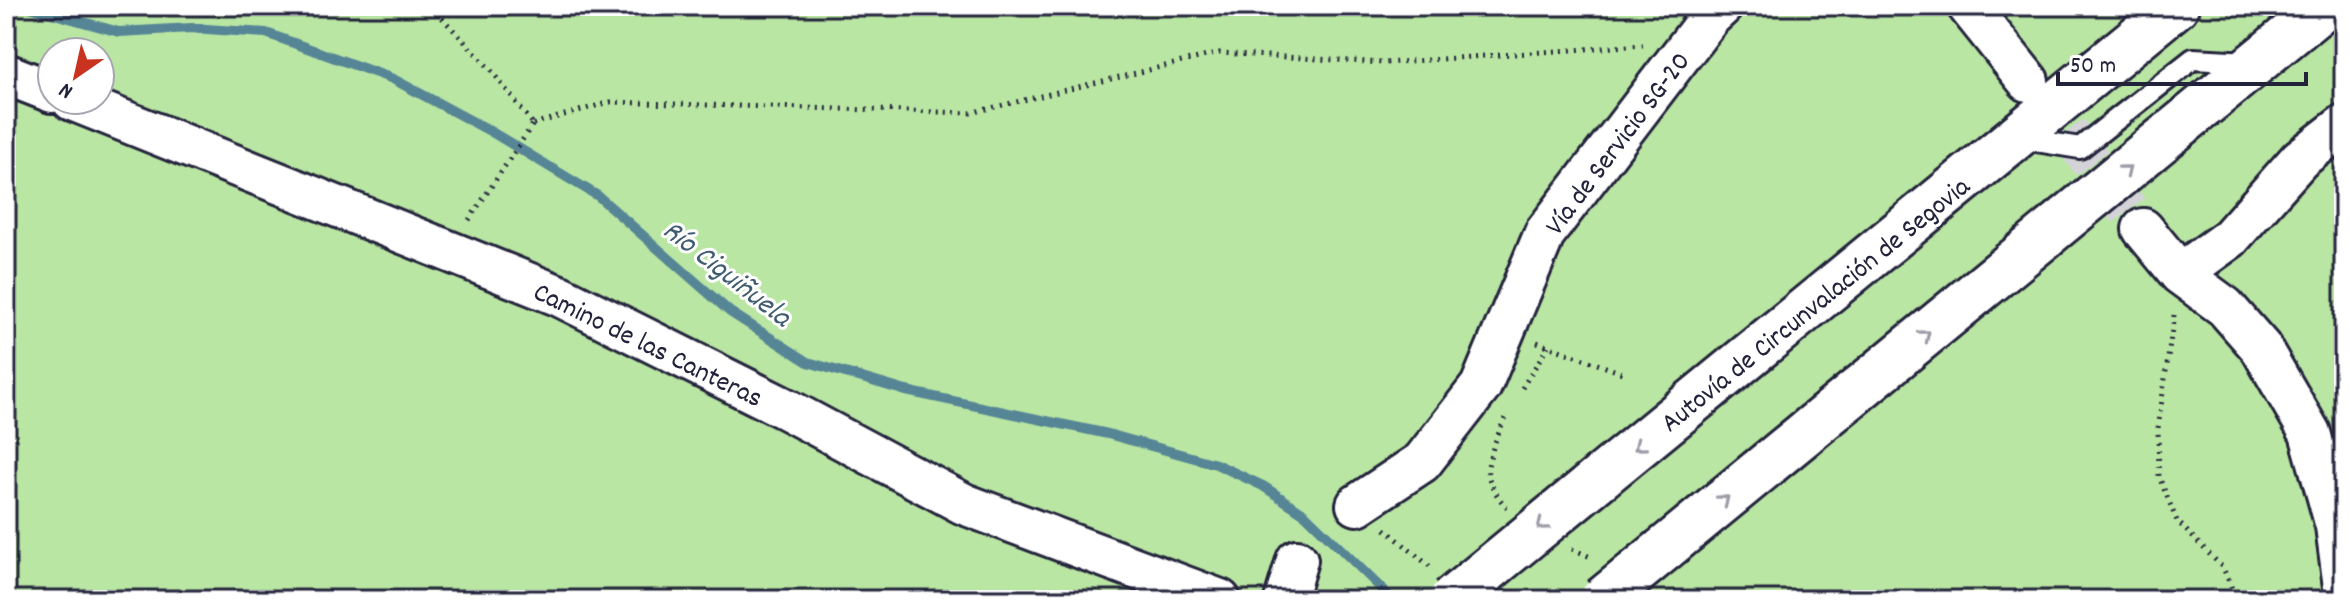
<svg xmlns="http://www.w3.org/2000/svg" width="2350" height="606" font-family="Dekko,sans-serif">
<rect width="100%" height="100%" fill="#fff"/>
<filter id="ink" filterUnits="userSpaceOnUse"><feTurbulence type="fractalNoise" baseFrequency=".0125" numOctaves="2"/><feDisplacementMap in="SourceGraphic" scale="16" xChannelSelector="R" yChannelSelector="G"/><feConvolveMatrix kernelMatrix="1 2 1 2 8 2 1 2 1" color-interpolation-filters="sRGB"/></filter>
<g filter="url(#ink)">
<!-- green -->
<path fill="#bae6a3" stroke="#6e846f" stroke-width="2" fill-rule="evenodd" d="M6 6H2344V600H6ZM52 52H100V100H52Z"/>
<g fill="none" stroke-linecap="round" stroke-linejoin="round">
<!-- stream -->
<path stroke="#568696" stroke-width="10" d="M26 6 119 32 192 28 266 33 393 79 490 131 598 196 730 312 808 362 906 391 1108 434 1216 464 1263 486 1305 514 1393 600"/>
<!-- minor-tunnel -->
<path stroke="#d3d3d8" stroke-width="40" stroke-dasharray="40 20" stroke-linecap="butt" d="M2031 84 2143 229"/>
<!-- service casing -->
<g stroke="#22223b" stroke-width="26">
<path id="service" d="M2017 138 2080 148 2193 59 2249 62"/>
</g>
<!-- minor casing -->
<g stroke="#22223b" stroke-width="46">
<path id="minor" d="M1968 6 2028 81
M6 74 52 92
M72 100 560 296 788 410 964 504 1220 600
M2143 229 2180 274 2225 307 2261 348 2310 433 2336 526 2344 587
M2180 274 2230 238 2300 159 2344 125
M1357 505 1422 462 1481 386 1545 233 1710 17 1722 6
M1285 600 1297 560"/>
</g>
<!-- motorway casing -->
<g stroke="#22223b" stroke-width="50">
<path id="motorway" d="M1602 476 2176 6
M1663 550 2325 6"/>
</g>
<!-- path -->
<path stroke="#22223b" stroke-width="5" stroke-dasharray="2 6" stroke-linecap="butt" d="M431 6 491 70 533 124
M533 124 610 102 970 113 1219 53 1384 63 1643 45
M469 220 533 124
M2174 315 2158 428 2159 477 2177 521 2223 568 2237 600
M1537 342 1622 373
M1522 388 1548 346
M1505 418C1500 430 1486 460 1488 474 1489 483 1500 502 1507 507
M1385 529 1433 569
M1572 549 1593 558
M1709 600 1720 595"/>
<!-- service -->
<use href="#service" stroke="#fff" stroke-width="20"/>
<!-- minor -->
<use href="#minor" stroke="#fff" stroke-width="40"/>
<!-- motorway -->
<use href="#motorway" stroke="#fff" stroke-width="44"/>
<!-- motorway-bridge casing -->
<g stroke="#22223b" stroke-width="50" stroke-linecap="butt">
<path id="motorway-bridge" d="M1451 600 1602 476
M1602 600 1663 550"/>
</g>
<!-- motorway-bridge -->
<use href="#motorway-bridge" stroke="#fff" stroke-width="44"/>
</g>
<!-- one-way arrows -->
<defs><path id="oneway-chevron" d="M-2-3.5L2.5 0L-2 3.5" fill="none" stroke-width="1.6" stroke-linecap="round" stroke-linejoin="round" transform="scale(2)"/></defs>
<g stroke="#9c9ca7">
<use href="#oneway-chevron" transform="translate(2126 170) rotate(-39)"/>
<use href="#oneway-chevron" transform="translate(1925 335) rotate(-39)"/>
<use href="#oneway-chevron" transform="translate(1639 446) rotate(141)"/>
<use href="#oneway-chevron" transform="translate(1724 500) rotate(-39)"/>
<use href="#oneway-chevron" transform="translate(1542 525) rotate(141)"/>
</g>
</g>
<g text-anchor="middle" stroke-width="6" stroke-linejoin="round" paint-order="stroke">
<!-- street labels -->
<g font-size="28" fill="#22223b" stroke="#fff">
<text transform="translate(1616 142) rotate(-53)" y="10">Vía de Servicio SG-20</text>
<text transform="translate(1814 303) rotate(-39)" y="10">Autovía de Circunvalación de Segovia</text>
<text transform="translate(649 343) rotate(26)" y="10">Camino de las Canteras</text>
</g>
<!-- water labels -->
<g font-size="30" font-style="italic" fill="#405c70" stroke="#fff">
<text transform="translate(728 272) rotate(38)" y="10">Río Ciguiñuela</text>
</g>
</g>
<!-- margin -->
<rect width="2350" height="606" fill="none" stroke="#fff" stroke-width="32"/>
<rect x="16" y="16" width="2318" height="574" fill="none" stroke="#22223b" stroke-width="3" filter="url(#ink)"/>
<!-- north arrow -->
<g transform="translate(76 76) rotate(214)"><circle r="38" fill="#ffffff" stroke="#a7a7b1" stroke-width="2"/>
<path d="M0-6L14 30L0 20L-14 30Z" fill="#c8321e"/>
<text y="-12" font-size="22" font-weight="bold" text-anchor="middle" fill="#22223b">N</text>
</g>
<!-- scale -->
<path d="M2058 72v12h248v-12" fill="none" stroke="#22223b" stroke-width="4"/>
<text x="2070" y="72" font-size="24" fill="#22223b" stroke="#ffffff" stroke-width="6" paint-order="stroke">50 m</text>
</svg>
